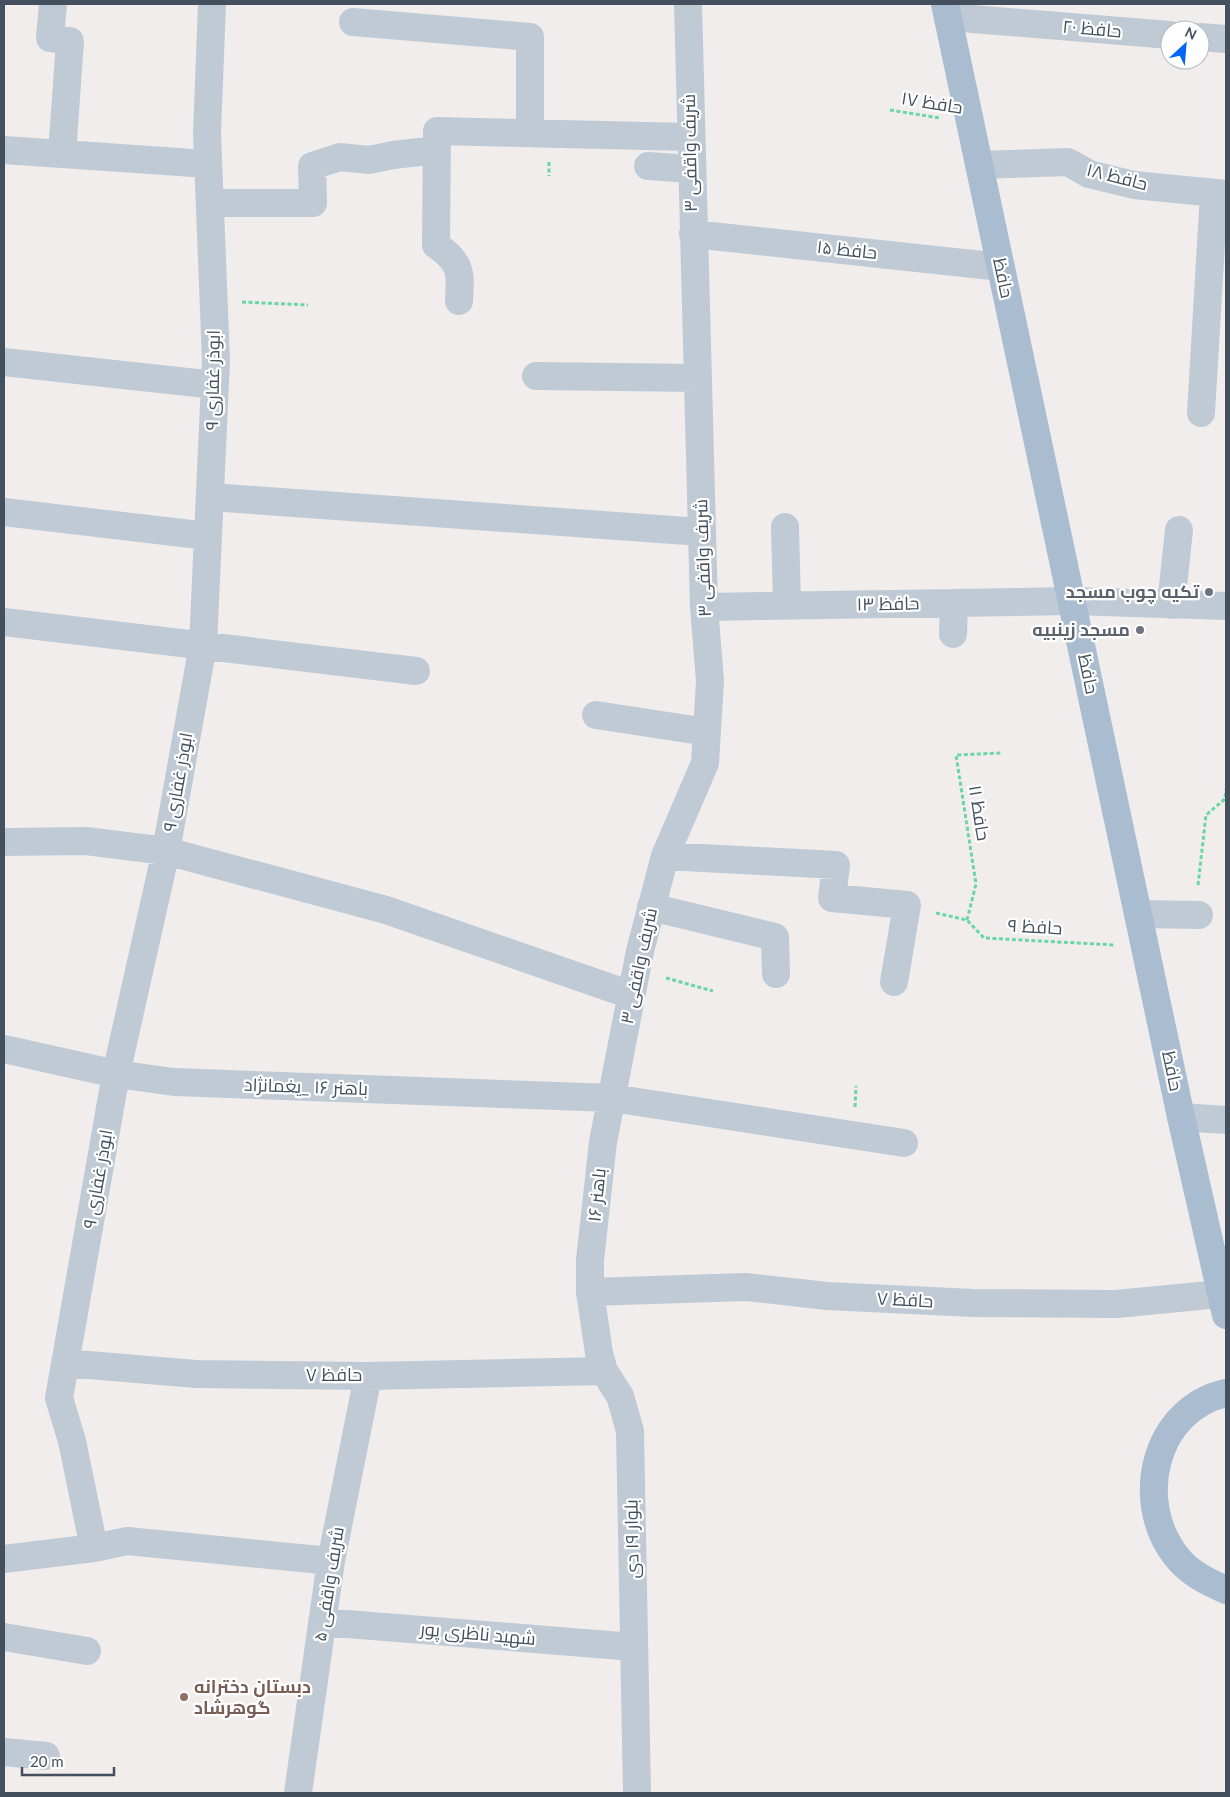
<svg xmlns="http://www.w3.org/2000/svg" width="1230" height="1797" font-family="Lato,Cairo,sans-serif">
<rect width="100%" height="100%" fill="#f1eded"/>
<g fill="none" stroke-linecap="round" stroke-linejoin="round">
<!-- path -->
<path stroke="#6ad6a4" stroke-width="3" stroke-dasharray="4 2.5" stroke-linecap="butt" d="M890 110 940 118
M549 162V176
M242 302 308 305
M1198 885 1206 815 1225 799 1226 789
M936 913 967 920 984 938 1115 945
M967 920 976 884 956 755 1001 753
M666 978 713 991
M855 1107 856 1086"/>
<!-- minor -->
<path stroke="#bfcad5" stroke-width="28" d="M53 4 50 38 70 41 62 154
M948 17 1170 35
M353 22 530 37V133
M1200 37 1226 39
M4 150 208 164
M979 165 1068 162 1089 174 1134 185 1226 194
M648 166 691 169
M210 203H313L312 166 340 157 369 160 393 155 437 150
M693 234 1001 267
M459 301C461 272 461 262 436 245L437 131 689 137
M4 362 215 385
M536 376 697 378
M1201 413 1214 193
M210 497 701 532
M4 512 208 536
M785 527 787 605
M1171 605 1179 530
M704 607 1072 601 1226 606
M4 622 416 671
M953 634 954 603
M596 715 707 732
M4 842 86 841 166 851 386 910 631 995
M665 856 836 865 832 898 907 905 894 982
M651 907 775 937 776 974
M1139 914 1199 915
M4 1049 116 1074 174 1082 612 1098 904 1143
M1181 1117 1226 1120
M590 1292 746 1287 827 1296 973 1303 1116 1304 1220 1294
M65 1363 196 1374 368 1376 604 1371
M94 1548 72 1441 59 1398 116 1074 166 851 203 645 216 361 207 133 212 4
M4 1559 94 1548 127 1541 331 1561
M322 1622 634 1647
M4 1637 87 1651
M4 1752 46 1756
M298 1793 331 1561 368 1376
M637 1793 630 1431 620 1396 604 1371 599 1353 590 1292V1260L603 1142 640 951 665 856 705 763 710 681 704 607 688 4"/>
<!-- major -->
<path stroke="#aabcd0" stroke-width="28" d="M945 4 1181 1117 1226 1315
M1226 1393C1154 1409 1133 1501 1176 1556 1189 1573 1208 1582 1226 1590"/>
</g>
<!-- markers -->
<g fill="#6b7280" stroke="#fff" stroke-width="2">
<circle cx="1209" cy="592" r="5"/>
<circle cx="1140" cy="630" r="5"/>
</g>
<circle fill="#8d6e63" stroke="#fff" stroke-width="2" cx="184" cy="1697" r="5"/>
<g text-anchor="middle" stroke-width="4.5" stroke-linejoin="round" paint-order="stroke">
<!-- street labels -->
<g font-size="18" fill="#44505e" stroke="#fff">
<text transform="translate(1092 29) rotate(5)" y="6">حافظ ۲۰</text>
<text transform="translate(932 103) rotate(9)" y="6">حافظ ۱۷</text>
<text transform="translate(690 153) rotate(-91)" y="6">شریف واقفی ۳</text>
<text transform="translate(1117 177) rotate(14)" y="6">حافظ ۱۸</text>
<text transform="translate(847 250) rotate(6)" y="6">حافظ ۱۵</text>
<text transform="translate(1003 278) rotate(78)" y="6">حافظ</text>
<text transform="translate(213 380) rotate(-89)" y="6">ابوذر غفاری ۹</text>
<text transform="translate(703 558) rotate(-92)" y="6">شریف واقفی ۳</text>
<text transform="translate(888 604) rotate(-1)" y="6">حافظ ۱۳</text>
<text transform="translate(1088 674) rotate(78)" y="6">حافظ</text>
<text transform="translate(178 782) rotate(-80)" y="6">ابوذر غفاری ۹</text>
<text transform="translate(979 813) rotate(81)" y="6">حافظ ۱۱</text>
<text transform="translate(1035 927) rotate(3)" y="6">حافظ ۹</text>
<text transform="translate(639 966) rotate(-78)" y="6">شریف واقفی ۳</text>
<text transform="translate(1172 1071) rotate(78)" y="6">حافظ</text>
<text transform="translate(306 1087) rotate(2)" y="6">باهنر ۱۶ _یغمانژاد</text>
<text transform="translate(98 1179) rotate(-80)" y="6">ابوذر غفاری ۹</text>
<text transform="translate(597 1195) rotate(-84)" y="6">باهنر ۱۶</text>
<text transform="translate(905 1300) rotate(3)" y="6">حافظ ۷</text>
<text x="334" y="1381">حافظ ۷</text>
<text transform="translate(632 1539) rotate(-91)" y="6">بلوار ۱۹ دی</text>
<text transform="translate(329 1584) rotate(-81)" y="6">شریف واقفی ۵</text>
<text transform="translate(478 1634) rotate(5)" y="6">شهید ناظری پور</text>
</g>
<!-- worship labels -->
<g font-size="18" font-weight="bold" fill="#5b616d" stroke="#fff" text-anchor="end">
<text x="1199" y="598">تکیه چوب مسجد</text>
<text x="1130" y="636">مسجد زینبیه</text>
</g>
<!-- education labels -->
<g font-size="18" font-weight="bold" fill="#785e54" stroke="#fff" text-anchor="start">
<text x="194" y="1693">دبستان دخترانه<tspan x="194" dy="21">گوهرشاد</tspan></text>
</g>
</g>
<!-- border -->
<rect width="1230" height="1797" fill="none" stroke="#44505e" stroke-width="10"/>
<!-- north arrow -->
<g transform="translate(1185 45) rotate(26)"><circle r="24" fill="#ffffff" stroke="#b4b9bf"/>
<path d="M0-4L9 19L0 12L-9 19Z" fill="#0365f5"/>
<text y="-8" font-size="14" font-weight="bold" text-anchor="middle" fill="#44505e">N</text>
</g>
<!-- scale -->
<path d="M22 1767v8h92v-8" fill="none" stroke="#44505e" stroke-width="2.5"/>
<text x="30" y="1767" font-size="15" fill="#44505e" stroke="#ffffff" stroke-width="4" paint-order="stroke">20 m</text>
</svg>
